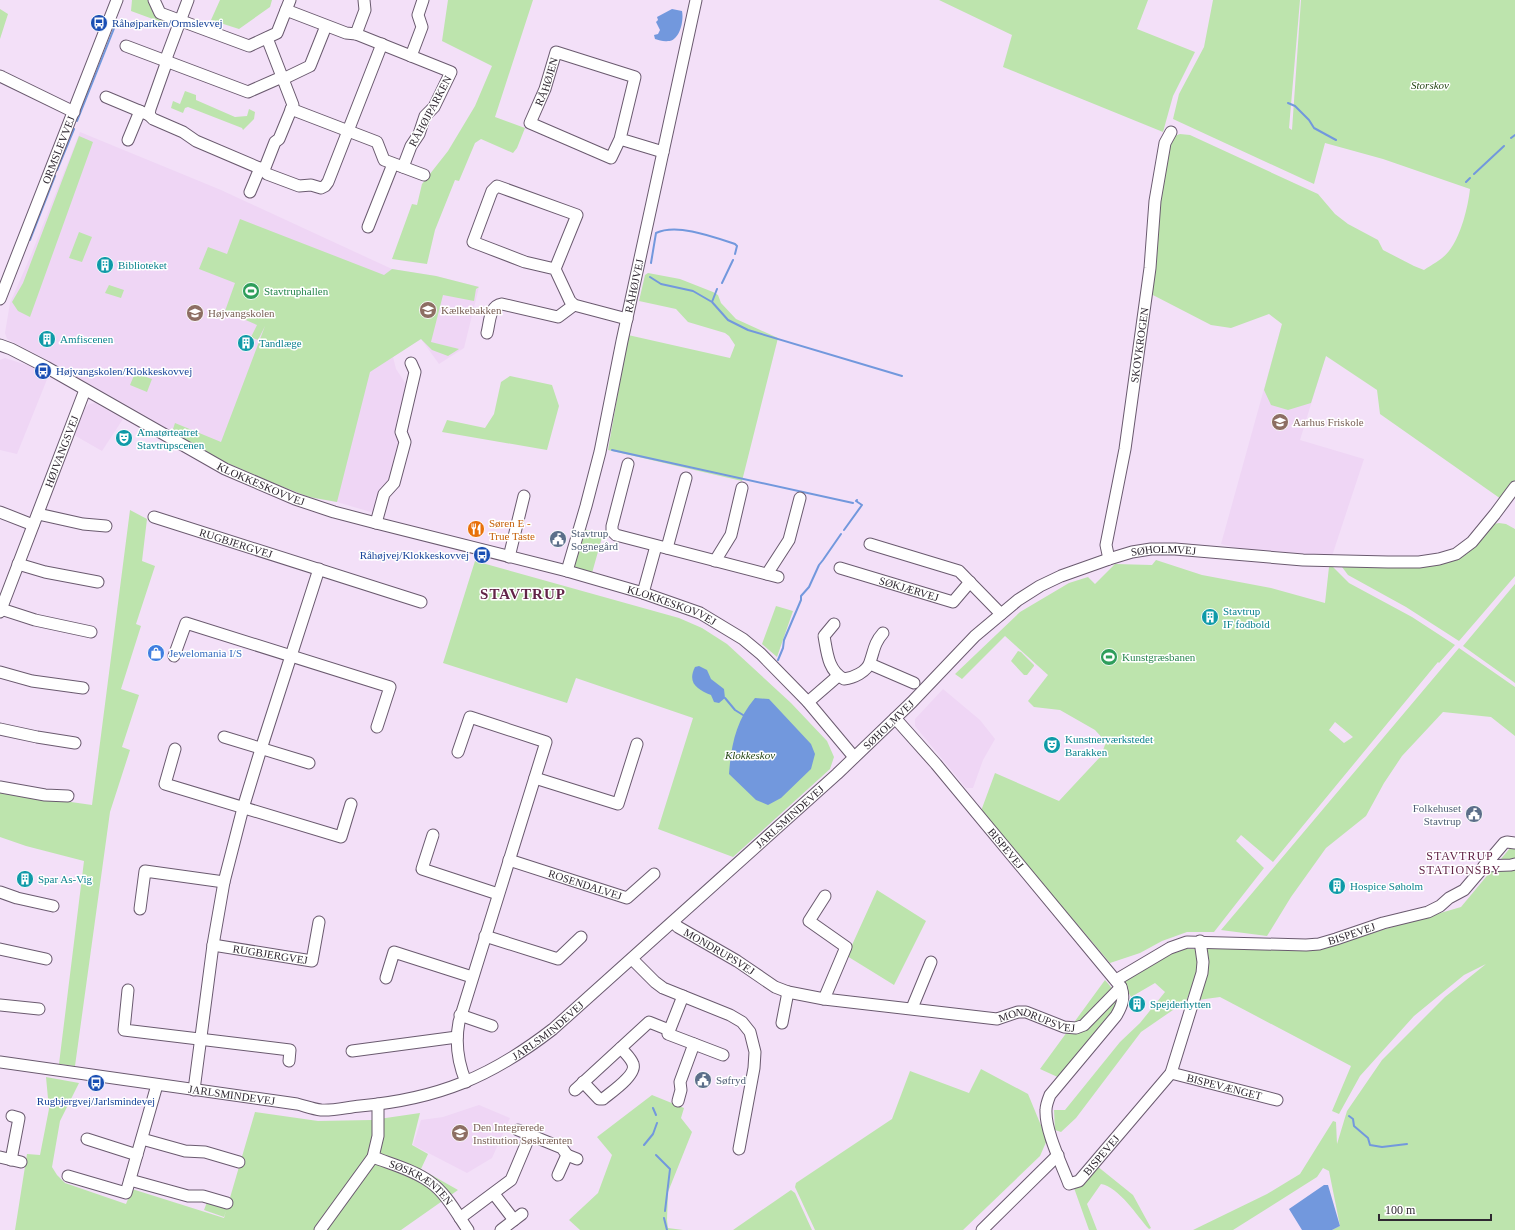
<svg xmlns="http://www.w3.org/2000/svg" width="1515" height="1230" font-family="Georgia,serif">
<rect width="100%" height="100%" fill="#f3e0f8"/>
<!-- built -->
<path fill="#efd6f5" d="M80 132 221 190 392 269 436 276 479 287 464 348 439 364 421 339 393 357 396 369 406 384 394 434 399 442 389 482 374 513 337 502 309 497 273 483 225 462 172 432 148 417 40 356 7 339 5 333 10 303 31 255Z
M1282 324 1326 355 1300 440 1364 459 1332 556 1236 548 1221 544Z
M5 358 30 366 45 374 48 377 17 454 0 450V360Z
M95 403 123 419 102 451 74 435 85 408 89 404Z
M943 689 980 720 995 739 983 760 973 788H966L915 726V719Z
M479 1105 510 1118 492 1158 467 1173 413 1145 421 1120 443 1117Z"/>
<!-- green -->
<path fill="#bde4ad" fill-rule="evenodd" d="M132 0H150L170 22 169 25 131 11Z
M220 0H272L270 7 239 29 211 20Z
M448 0H533L495 117 525 128 517 148 513 153 481 139 475 143 459 181 455 180 435 230 427 264 392 259 412 204 417 205 422 184 448 151 475 106 492 66 442 41Z
M939 0H1148L1137 29 1195 52 1173 96 1163 132 1003 67 1012 35Z
M1213 0H1300L1289 128 1292 130 1301 0H1515V480L1501 499 1380 414 1377 390 1326 356 1311 403 1288 410 1271 405 1264 390 1282 324 1269 314 1231 328 1211 325 1149 293 1160 191 1169 145 1174 136 1180 134 1190 135 1318 194 1335 214 1348 224 1378 240 1383 250 1414 266 1424 270C1433 264 1443 259 1449 251 1461 236 1468 207 1470 189L1383 159 1325 143 1314 184 1173 119 1179 94 1204 47Z
M0 9 8 14 0 39Z
M185 91 196 95V100L235 117 247 116 249 109 255 112 254 119 243 130 242 128 188 107 185 108 183 113 171 108 173 101 180 104Z
M79 136 93 142 30 317 18 311 12 302 23 283Z
M240 219 384 275 392 269 436 276 479 287 476 289 474 301 443 295 431 342 459 349 448 356 432 350 421 339 370 372 337 502 309 497 273 483 225 462 172 432 175 423 221 442 265 326 258 340 251 337 257 325 225 311 235 283 199 269 208 247 227 254Z
M79 232 92 237 82 262 69 258Z
M648 273 680 279 713 292 718 295 721 303 736 319 778 338 742 481 608 450 628 335 730 358 735 345 729 336 725 333 688 322 676 309 639 301 645 275Z
M109 285 124 290 121 298 105 293Z
M135 373 152 379 147 392 130 385Z
M510 376 552 385 559 406 547 450 442 432 447 420 485 428 494 414 501 382Z
M130 510 147 519 142 561 155 566 136 624 141 626 121 689 139 695 122 747 130 750 110 812 75 1066 59 1064 84 861 26 846 0 837V791L29 796 92 805Z
M1499 523 1506 524 1515 529V576L1459 641 1406 607 1348 575 1342 567 1344 566H1434L1453 560 1494 524Z
M584 529 603 534 592 573 573 568Z
M1156 560 1202 575 1271 588 1325 603 1329 567 1332 566 1349 583 1412 617 1455 645 1439 663 1438 662 1273 862 1241 835 1236 841 1264 868 1214 932H1187L1162 941 1140 953 1110 963 981 811 995 773 1059 801 1101 756 1106 742 1095 730 1060 710 1034 707 1028 701 1048 675 1005 636 962 679 955 674 1020 612 1069 583 1088 577 1095 584 1115 564 1152 565ZM1335 722 1353 737 1344 743 1329 730Z
M475 561 679 618 702 628 727 644 791 703 827 741 834 757 830 769 733 857 658 829 693 718 576 678 567 703 443 663Z
M1515 584V683L1463 646Z
M776 606 793 611 777 657 762 644Z
M1459 648 1515 687V736L1491 717 1443 712 1402 756 1384 783 1366 816 1326 848 1291 897 1267 936 1221 930Z
M1018 651 1021 652 1034 665V666L1027 675H1024L1011 661Z
M1515 842V1230H1332L1340 1226 1329 1171 1323 1168 1317 1177 1233 1230H1193L1267 1194 1300 1174 1333 1121 1336 1122 1337 1144 1347 1111 1382 1060 1445 997 1486 964 1464 975 1414 1016 1360 1076 1339 1114 1332 1111 1351 1066 1220 997 1198 1000 1204 949 1266 947 1317 949 1461 907Z
M877 890 926 921 894 985 847 956Z
M1179 949H1197V975L1186 1001 1141 1032 1076 1118 1061 1132 1055 1130 1054 1110H1065L1120 1042 1140 1023 1165 992 1155 983 1131 997 1124 984 1128 977Z
M1105 980C1117 994 1121 997 1114 1015L1062 1079 1040 1069Z
M981 1069 1028 1094 1047 1140 1040 1156 963 1230H815L795 1187 796 1183 892 1119 910 1071 969 1093Z
M46 1077 79 1083 60 1121 52 1167 57 1175 65 1183 126 1204 132 1189 224 1218 226 1211 224 1217 204 1210 207 1202 227 1208 255 1112 318 1121 372 1120 420 1113 412 1145 428 1154 421 1169 458 1190 401 1230H15L27 1154 40 1155 49 1109Z
M652 1095 684 1108 681 1118 692 1132 668 1192 667 1220 668 1228 683 1230H580L569 1220 598 1193 612 1155 597 1137Z
M1097 1166 1133 1195 1151 1228 1149 1229C1137 1216 1119 1187 1101 1184L1087 1204 1097 1230H1089L1074 1188Z
M791 1190 795 1193 812 1230H733Z"/>
<!-- water -->
<path fill="#7298dd" d="M672 9 682 11C684 20 680 41 668 41 664 42 659 40 655 39L654 35 658 34 660 30 656 22 658 20 657 17Z
M699 666 707 670 711 679 724 689 725 698 719 703 714 702 711 695C697 689 687 683 695 667Z
M755 698 769 699 811 744 815 754 811 769 781 798 768 805 756 800 729 774C731 746 736 720 755 698Z
M1324 1185H1328L1340 1226 1332 1230H1302L1289 1209Z"/>
<g fill="none" stroke-linecap="round" stroke-linejoin="round">
<!-- stream -->
<path stroke="#7298dd" stroke-width="2" d="M1288 103 1295 106 1309 120 1314 128 1336 140
M77 121 115 26
M1511 138 1515 135
M57 170 74 129
M1474 174 1504 146
M1466 182 1470 178
M30 240 55 176
M651 263 656 233C677 223 714 237 735 244L737 246 735 254
M650 277 661 284 693 291 712 302 728 320 748 330 902 376
M722 283 733 260
M712 302 717 289
M612 450 853 503
M844 530 862 505 856 501 857 500
M778 660 783 648 784 640 801 600V596L809 587 819 565 823 560 841 534
M725 698 735 710 743 715
M653 1108 656 1115
M1349 1116 1353 1119 1354 1126 1368 1138 1370 1145 1382 1147 1407 1144
M644 1145 653 1134 657 1123
M656 1155 670 1169 665 1211
M664 1218 667 1230"/>
<!-- minor casing -->
<g stroke="#6a5a6f" stroke-width="13">
<g id="minor">
<path d="M154 0 160 13 249 46 277 33 290 0"/>
<path d="M188 0 167 56V61L150 109 149 115 153 119 183 132 196 141 264 170 267 174 299 186 311 185 321 188 325 186 328 182 382 44"/>
<path d="M286 10 346 33 356 34 451 72 434 107 425 116 419 134 411 146 403 167"/>
<path d="M356 34 365 10 364 0"/>
<path d="M126 46 248 92 282 77"/>
<path d="M411 56 422 27 418 15 423 0"/>
<path d="M0 76 74 112"/>
<path d="M283 79 310 66 326 26"/>
<path d="M106 97 149 115"/>
<path d="M291 109 377 142 384 160 424 175"/>
<path id="s1" d="M620 139 611 158 530 123 545 89 556 52 635 77 620 139 663 152"/>
<path d="M128 140 140 111"/>
<path d="M264 170 275 142 279 139 293 105 267 38"/>
<path d="M250 192 260 168"/>
<path d="M368 227 393 164"/>
<path d="M555 269 525 262 473 242 492 191 497 186 577 215 555 269 570 301 574 305 627 319"/>
<path id="s2" d="M0 299 117 0"/>
<path d="M487 333C490 322 489 306 502 304L558 317 574 305"/>
<path id="s3" d="M0 345 11 349 46 367 225 469 295 499 334 512 376 523 567 571 643 593 700 613 743 639 761 654 808 702 854 757"/>
<path d="M628 464 612 526V531L616 535 778 577"/>
<path d="M0 512 33 525"/>
<path d="M38 514 83 524 106 526"/>
<path id="s4" d="M154 517 421 602"/>
<path d="M376 523 384 494 394 483 405 442 401 432 415 372 411 363"/>
<path d="M870 544 959 571 1001 614"/>
<path d="M667 548 686 478"/>
<path d="M509 557 524 496"/>
<path id="s5" d="M1109 559 1106 545 1125 449 1150 268 1155 201 1165 143 1171 132"/>
<path d="M715 561 731 535 742 488"/>
<path d="M18 564 45 572 98 582"/>
<path id="s6" d="M840 568 953 602 970 582"/>
<path id="s7" d="M567 571 586 506 600 452 622 341 696 0"/>
<path d="M767 574 789 540 800 498"/>
<path d="M643 593 656 546"/>
<path d="M1 609 35 620 91 632"/>
<path id="s8" d="M0 612 85 390"/>
<path d="M834 624 824 636C827 652 828 671 844 679 853 678 867 672 870 662 874 651 874 643 883 633"/>
<path d="M174 656 186 623 390 687 377 727"/>
<path d="M870 664 914 683"/>
<path d="M0 672 32 681 83 688"/>
<path d="M808 702 838 676"/>
<path id="s9" d="M895 718 936 764 1121 987C1125 998 1122 1006 1116 1016L1050 1095C1048 1100 1046 1105 1046 1110 1045 1131 1062 1165 1069 1184L1079 1181 1171 1073 1202 973 1203 962 1200 941"/>
<path d="M0 729 37 737 75 743"/>
<path d="M224 737 309 763"/>
<path d="M175 749 165 784 341 837 351 804"/>
<path d="M458 752 470 717 546 742 459 1022C455 1043 458 1063 466 1082"/>
<path d="M535 778 618 804 637 744"/>
<path d="M0 787 45 795 68 796"/>
<path d="M433 835 422 869 498 894"/>
<path id="s10" d="M509 860 627 898 654 874"/>
<path d="M1484 866 1511 865 1515 864"/>
<path d="M0 892 17 898 53 906"/>
<path d="M140 909 145 871 224 882"/>
<path id="s11" d="M673 922 678 927 737 961 775 987 788 992 824 999 997 1019 1018 1012H1026L1064 1027 1076 1028 1084 1025 1121 987"/>
<path d="M485 936 558 959 581 937"/>
<path id="s12" d="M213 945 312 961 319 922"/>
<path d="M0 949 46 959"/>
<path d="M632 959 655 982 663 988 730 1015 742 1022 750 1032 755 1052 754 1068 739 1149"/>
<path d="M386 978 394 952 472 977"/>
<path id="s13" d="M1116 980 1170 948 1187 942 1306 945 1319 944 1336 939 1383 923 1428 912 1440 906 1449 898 1464 890 1504 843 1507 842 1515 843"/>
<path d="M128 990 124 1030 290 1050 289 1061"/>
<path d="M683 996 668 1034 723 1055"/>
<path d="M824 999 846 947 809 921 825 896"/>
<path d="M0 1005 39 1009"/>
<path d="M912 1008 931 962"/>
<path d="M460 1015 492 1026"/>
<path d="M782 1023 788 992"/>
<path d="M352 1051 457 1037"/>
<path id="s14" d="M0 1062 297 1104C305 1106 313 1109 321 1110 333 1111 348 1107 360 1106 438 1099 491 1077 553 1029L837 774 912 702 975 636 1018 600 1040 586 1061 576 1109 559 1132 552 1151 549H1175L1303 560 1388 562H1419L1439 559 1456 554 1472 542 1495 514 1515 487"/>
<path id="s15" d="M1171 1073 1277 1100"/>
<path d="M583 1082 599 1099H603C610 1093 637 1075 633 1064 631 1058 624 1052 621 1048"/>
<path d="M194 1090 213 945 224 882 243 808 261 749 319 569"/>
<path d="M575 1090 649 1022 669 1030"/>
<path d="M678 1101 681 1090 680 1082 694 1044"/>
<path d="M518 1130 562 1148 567 1155 558 1175"/>
<path d="M87 1139 137 1155"/>
<path d="M142 1139 185 1151 205 1152 239 1162"/>
<path d="M567 1155 577 1159"/>
<path d="M0 1157 21 1162"/>
<path id="s16" d="M373 1157C391 1164 414 1170 430 1182 446 1193 457 1214 468 1230"/>
<path d="M11 1160 19 1118 12 1116"/>
<path d="M68 1176 126 1193 157 1085"/>
<path d="M130 1180 188 1196H203L227 1203"/>
<path d="M494 1194 514 1220"/>
<path d="M460 1218 511 1180 530 1135"/>
<path d="M320 1230 373 1157 378 1136V1104"/>
<path d="M501 1230 522 1214"/>
<path d="M982 1230 1058 1155"/>
</g>
</g>
<!-- minor -->
<use href="#minor" stroke="#fff" stroke-width="11"/>
</g>
<!-- icons -->
<defs>
<g id="bus-disc" transform="scale(0.9)"><circle r="9.5" fill="#1a4fb4" stroke="#fff"/><path d="M-5-6H5V4H4V6H2V4H-2V6H-4V4H-5ZM-3.5-4V0h7V-4ZM-3.5 1.2v1.5H-2V1.2ZM2 1.2v1.5H3.5V1.2Z" fill="#fff"/></g>
<g id="building-disc" transform="scale(0.9)"><circle r="9.5" fill="#0f9aa8" stroke="#fff"/><path d="M-4-6H4V6H1V3H-1V6H-4ZM-2.5-4.3h1.7v1.8h-1.7ZM.8-4.3h1.7v1.8H.8ZM-2.5-1h1.7V.8h-1.7ZM.8-1h1.7V.8H.8Z" fill="#fff"/></g>
<g id="stadium-disc" transform="scale(0.9)"><circle r="9.5" fill="#2e9e5b" stroke="#fff"/><path d="M0-5a6.5 5 0 1 0 0 10a6.5 5 0 1 0 0-10ZM-3.5-1.8h7v3.6h-7Z" fill="#fff"/></g>
<g id="school-disc" transform="scale(0.9)"><circle r="9.5" fill="#8d6e63" stroke="#fff"/><path d="M0-5L7-2L0 1L-7-2ZM-4 1L0 2.5L4 1V4Q0 6-4 4Z" fill="#fff"/></g>
<g id="theatre-disc" transform="scale(0.9)"><circle r="9.5" fill="#0f9aa8" stroke="#fff"/><path d="M-5-5.5Q0-4 5-5.5V0Q5 5 0 6Q-5 5-5 0ZM-3.3-2.5H-1v1.5H-3.3ZM1-2.5H3.3v1.5H1ZM-2.8 1Q0 5.5 2.8 1Z" fill="#fff"/></g>
<g id="restaurant-disc" transform="scale(0.9)"><circle r="9.5" fill="#e8710a" stroke="#fff"/><path d="M-5-6h1v4h1v-4h1v4h1v-4h1v5L-1.5 .5V6h-2V.5L-5-1ZM5-6V6H3V1.5H1.5Q1.5-4 5-6Z" fill="#fff"/></g>
<g id="civic-disc" transform="scale(0.9)"><circle r="9.5" fill="#5c6f8a" stroke="#fff"/><path d="M-.6-6.5H3V-4.5H.6V-3L4-1V1h2V6H-6V1h2V-1L-.6-3ZM-1.2 2.5V6h2.4V2.5Z" fill="#fff"/></g>
<g id="shop-disc" transform="scale(0.9)"><circle r="9.5" fill="#3f7fe0" stroke="#fff"/><path d="M-5-2.5h2.3a2.7 3.5 0 0 1 5.4 0H5L5.5 6h-11ZM-1.5-2.5h3a1.5 2.3 0 0 0-3 0Z" fill="#fff"/></g>
</defs>
<g fill-rule="evenodd">
<use href="#bus-disc" x="99" y="23"/>
<use href="#building-disc" x="105" y="265"/>
<use href="#stadium-disc" x="251" y="291"/>
<use href="#school-disc" x="428" y="310"/>
<use href="#school-disc" x="195" y="313"/>
<use href="#building-disc" x="47" y="339"/>
<use href="#building-disc" x="246" y="343"/>
<use href="#bus-disc" x="43" y="371"/>
<use href="#school-disc" x="1280" y="422"/>
<use href="#theatre-disc" x="124" y="438"/>
<use href="#restaurant-disc" x="476" y="529"/>
<use href="#civic-disc" x="558" y="539"/>
<use href="#bus-disc" x="482" y="555"/>
<use href="#building-disc" x="1210" y="617"/>
<use href="#shop-disc" x="156" y="653"/>
<use href="#stadium-disc" x="1109" y="657"/>
<use href="#theatre-disc" x="1052" y="745"/>
<use href="#civic-disc" x="1474" y="814"/>
<use href="#building-disc" x="25" y="879"/>
<use href="#building-disc" x="1337" y="886"/>
<use href="#building-disc" x="1137" y="1004"/>
<use href="#civic-disc" x="703" y="1080"/>
<use href="#bus-disc" x="96" y="1083"/>
<use href="#school-disc" x="460" y="1133"/>
</g>
<g text-anchor="middle" stroke-width="3" stroke-linejoin="round" paint-order="stroke">
<!-- transit labels -->
<g font-size="11" fill="#164399" stroke="#fff" text-anchor="start">
<text x="112" y="27">Råhøjparken/Ormslevvej</text>
<text x="56" y="375">Højvangskolen/Klokkeskovvej</text>
<text x="469" y="559" text-anchor="end">Råhøjvej/Klokkeskovvej</text>
<text x="96" y="1105" text-anchor="middle">Rugbjergvej/Jarlsmindevej</text>
</g>
<!-- street labels -->
<g font-size="11" fill="#2f2831" stroke="#fff">
<text dy="4" stroke="none"><textPath href="#s1" startOffset="154">RÅHØJEN</textPath></text>
<text transform="translate(430 111) rotate(-62)" y="4">RÅHØJPARKEN</text>
<text dy="4" stroke="none"><textPath href="#s2" startOffset="160">ORMSLEVVEJ</textPath></text>
<text dy="4" stroke="none"><textPath href="#s7" startOffset="293">RÅHØJVEJ</textPath></text>
<text dy="4" stroke="none"><textPath href="#s5" startOffset="217">SKOVKROGEN</textPath></text>
<text dy="4" stroke="none"><textPath href="#s8" startOffset="172">HØJVANGSVEJ</textPath></text>
<text dy="4" stroke="none"><textPath href="#s3" startOffset="296">KLOKKESKOVVEJ</textPath></text>
<text dy="4" stroke="none"><textPath href="#s4" startOffset="86">RUGBJERGVEJ</textPath></text>
<text dy="4" stroke="none"><textPath href="#s14" startOffset="1364">SØHOLMVEJ</textPath></text>
<text dy="4" stroke="none"><textPath href="#s6" startOffset="72">SØKJÆRVEJ</textPath></text>
<text dy="4" stroke="none"><textPath href="#s3" startOffset="725">KLOKKESKOVVEJ</textPath></text>
<text dy="4" stroke="none"><textPath href="#s14" startOffset="1028">SØHOLMVEJ</textPath></text>
<text dy="4" stroke="none"><textPath href="#s14" startOffset="893">JARLSMINDEVEJ</textPath></text>
<text dy="4" stroke="none"><textPath href="#s9" startOffset="171">BISPEVEJ</textPath></text>
<text dy="4" stroke="none"><textPath href="#s10" startOffset="80">ROSENDALVEJ</textPath></text>
<text dy="4" stroke="none"><textPath href="#s13" startOffset="247">BISPEVEJ</textPath></text>
<text dy="4" stroke="none"><textPath href="#s11" startOffset="55">MONDRUPSVEJ</textPath></text>
<text dy="4" stroke="none"><textPath href="#s12" startOffset="58">RUGBJERGVEJ</textPath></text>
<text dy="4" stroke="none"><textPath href="#s11" startOffset="388">MONDRUPSVEJ</textPath></text>
<text dy="4" stroke="none"><textPath href="#s14" startOffset="570">JARLSMINDEVEJ</textPath></text>
<text dy="4" stroke="none"><textPath href="#s15" startOffset="55">BISPEVÆNGET</textPath></text>
<text dy="4" stroke="none"><textPath href="#s14" startOffset="234">JARLSMINDEVEJ</textPath></text>
<text dy="4" stroke="none"><textPath href="#s9" startOffset="623">BISPEVEJ</textPath></text>
<text dy="4" stroke="none"><textPath href="#s16" startOffset="55">SØSKRÆNTEN</textPath></text>
</g>
<!-- park labels -->
<g font-size="11" font-style="italic" fill="#264616" stroke="#fff">
<text x="1430" y="89">Storskov</text>
<text x="750" y="759">Klokkeskov</text>
</g>
<!-- culture labels -->
<g font-size="11" fill="#0d838f" stroke="#fff" text-anchor="start">
<text x="118" y="269">Biblioteket</text>
<text x="60" y="343">Amfiscenen</text>
<text x="259" y="347">Tandlæge</text>
<text x="137" y="436">Amatørteatret<tspan x="137" dy="13">Stavtrupscenen</tspan></text>
<text x="1223" y="615">Stavtrup<tspan x="1223" dy="13">IF fodbold</tspan></text>
<text x="1065" y="743">Kunstnerværkstedet<tspan x="1065" dy="13">Barakken</tspan></text>
<text x="38" y="883">Spar As-Vig</text>
<text x="1350" y="890">Hospice Søholm</text>
<text x="1150" y="1008">Spejderhytten</text>
</g>
<!-- leisure labels -->
<g font-size="11" fill="#27864d" stroke="#fff" text-anchor="start">
<text x="264" y="295">Stavtruphallen</text>
<text x="1122" y="661">Kunstgræsbanen</text>
</g>
<!-- education labels -->
<g font-size="11" fill="#785e54" stroke="#fff" text-anchor="start">
<text x="441" y="314">Kælkebakken</text>
<text x="208" y="317">Højvangskolen</text>
<text x="1293" y="426">Aarhus Friskole</text>
<text x="473" y="1131">Den Integrerede<tspan x="473" dy="13">Institution Søskrænten</tspan></text>
</g>
<!-- food labels -->
<g font-size="11" fill="#c56008" stroke="#fff" text-anchor="start">
<text x="489" y="527">Søren E -<tspan x="489" dy="13">True Taste</tspan></text>
</g>
<!-- service labels -->
<g font-size="11" fill="#4e5e75" stroke="#fff" text-anchor="start">
<text x="571" y="537">Stavtrup<tspan x="571" dy="13">Sognegård</tspan></text>
<text x="1461" y="812" text-anchor="end">Folkehuset<tspan x="1461" dy="13">Stavtrup</tspan></text>
<text x="716" y="1084">Søfryd</text>
</g>
<!-- shop labels -->
<g font-size="11" fill="#366cbe" stroke="#fff" text-anchor="start">
<text x="169" y="657">Jewelomania I/S</text>
</g>
<!-- neighbourhood labels -->
<g font-size="12" letter-spacing="1" fill="#622447" stroke="#fff">
<text x="1460" y="860">STAVTRUP<tspan x="1460" dy="14">STATIONSBY</tspan></text>
</g>
<!-- district labels -->
<g font-size="15" font-weight="bold" letter-spacing="1" fill="#622447" stroke="#fff">
<text x="523" y="599">STAVTRUP</text>
</g>
</g>
<!-- scale -->
<path d="M1379 1214v6h112v-6" fill="none" stroke="#2f2831" stroke-width="2"/>
<text x="1385" y="1214" font-size="12" fill="#2f2831" stroke="#ffffff" stroke-width="3" paint-order="stroke">100 m</text>
</svg>
